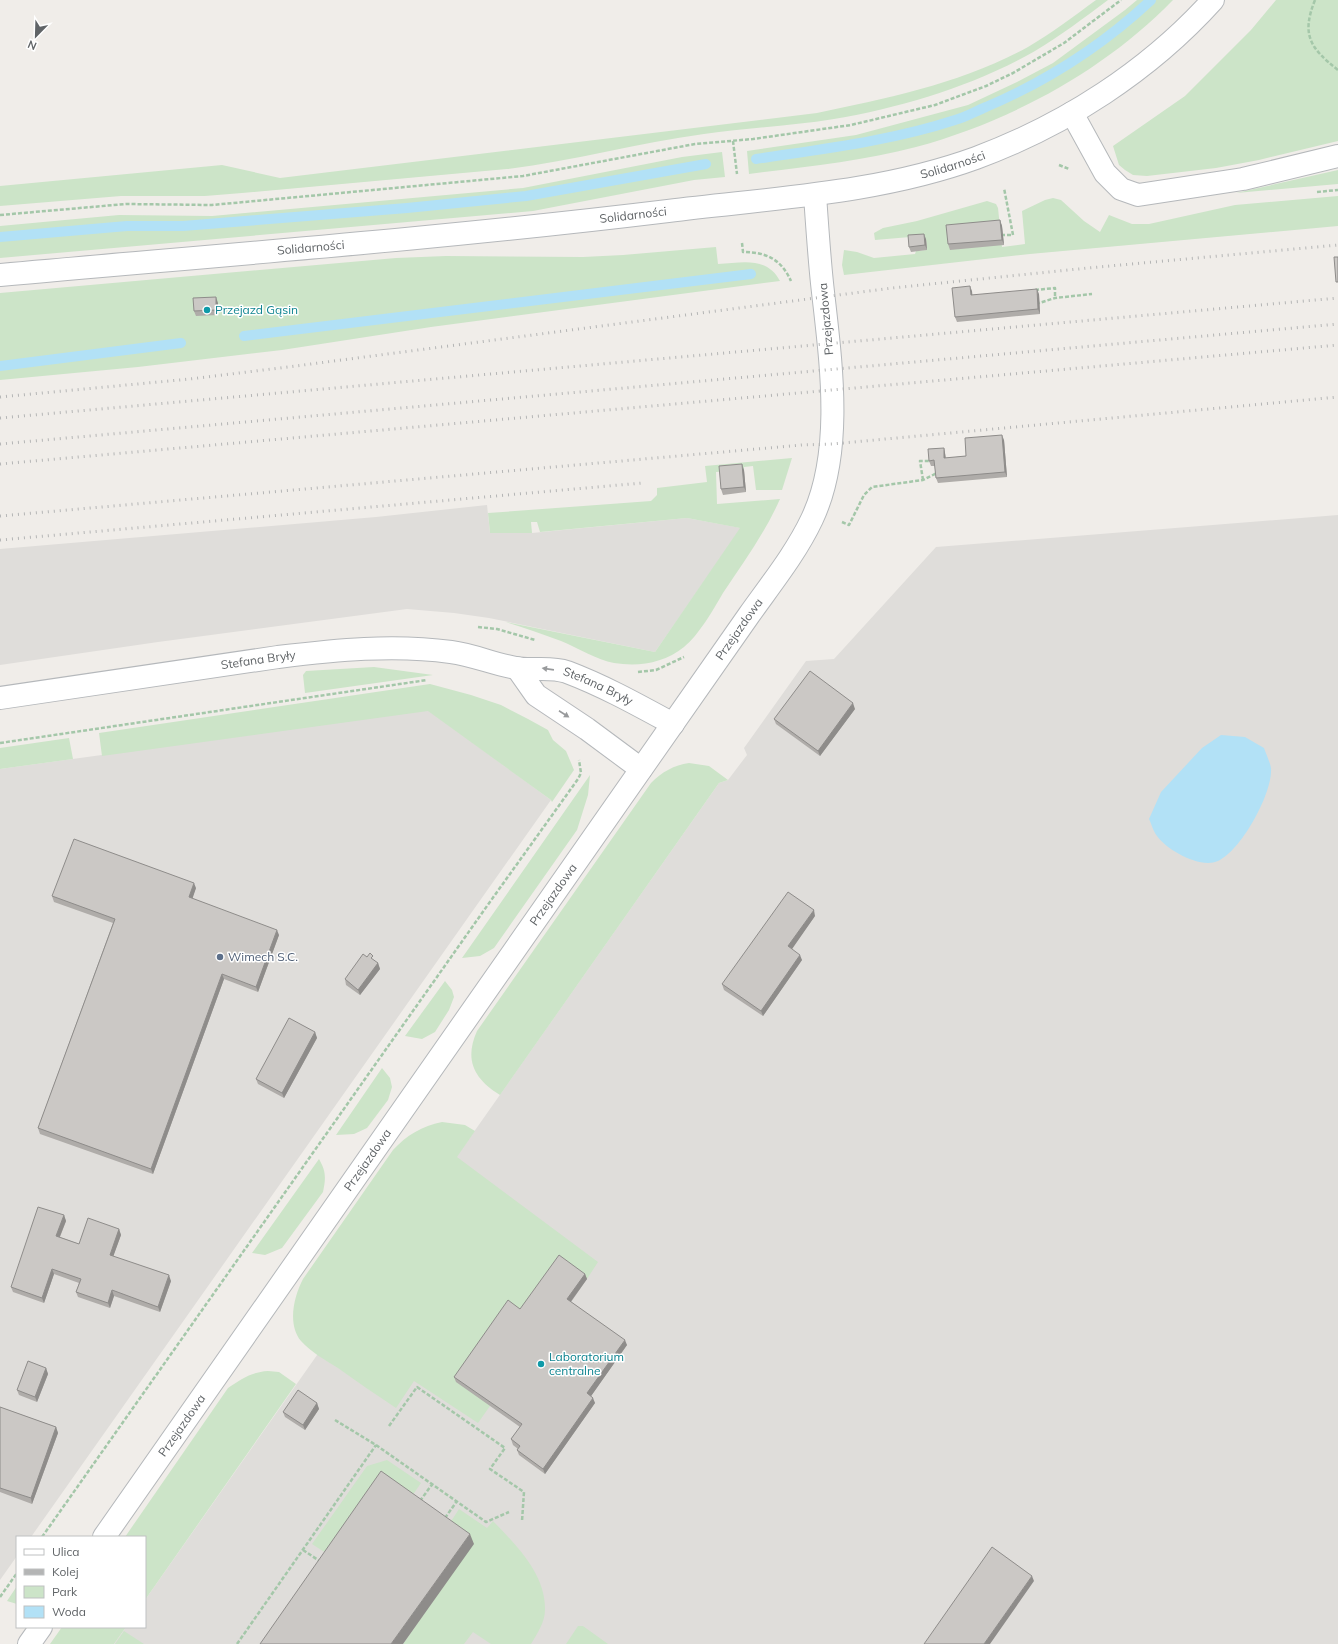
<svg xmlns="http://www.w3.org/2000/svg" width="1338" height="1644" font-family="Mulish,sans-serif">
<rect width="100%" height="100%" fill="#f0ede9"/>
<!-- industrial -->
<path fill="#dfddda" d="M487 505 490 533H532L687 518 741 528 655 652 489 618 454 613 407 609 158 642 0 665V549L376 517Z
M1338 515V1644H114L126 1627H145V1600L719 783 728 780 747 755 744 748 806 661 834 659 936 547Z
M428 710 551 800 31 1537H17V1556L0 1580V769Z"/>
<!-- green -->
<path fill="#cce4c8" d="M1096 0H1108C1084 18 1060 36 1035 51 973 86 903 107 834 119 791 126 747 128 704 134 638 143 573 161 507 169L242 193 205 196H121L0 206V186L222 165 280 178 817 113C889 98 963 83 1028 47 1052 33 1074 16 1096 0Z
M1137 0H1173C1104 71 1011 121 916 147 863 161 804 167 749 174L747 151 856 135 968 105 1017 82 1053 63 1125 10Z
M1276 0H1338V141L1259 160 1216 168 1147 176 1133 175 1125 170 1119 165 1113 146 1185 96 1251 30Z
M722 152 725 177 694 180 533 211 0 258V226L119 215 212 216 523 188 682 157Z
M1338 170V184L1236 193Z
M1338 196V226L1030 254 844 275 842 265 844 250 857 252 874 258 915 254 916 251 927 250 926 239 910 237 875 240 874 233 883 228 917 221 987 201 996 204 998 208 1002 247 1025 244 1022 211 1045 200 1053 198 1061 200 1084 221 1100 232 1109 215 1132 224H1149L1235 205Z
M716 247 718 264C742 263 767 256 780 281L431 327 282 350 138 367 0 380V293L396 258 446 256 583 257 623 255Z
M792 458 782 490H756L753 466 744 467V470L716 472 717 504 780 499C765 533 743 563 723 593 713 610 699 635 684 647 664 663 639 667 614 663 597 660 578 648 561 641 543 634 524 628 506 622L655 652 740 528 687 518 540 532 537 522H531L532 533H490L488 513 651 501 657 495V488L707 482 705 466Z
M374 667 433 675 305 693 303 675 306 671Z
M430 684 471 695 501 705 528 719 548 730 553 740 566 751 574 770 552 802 551 800 428 711 102 756 99 733Z
M69 738 73 759 0 769V748Z
M689 763 709 766 728 780 719 783 500 1095C474 1079 464 1060 477 1031L651 783C662 772 674 765 689 763Z
M590 775 588 795 577 830 494 948 480 956 462 958Z
M445 981 452 990 454 997 449 1010 435 1032 422 1039 405 1036Z
M382 1068 390 1078 392 1087 388 1100 367 1128 354 1134 336 1135Z
M442 1122 465 1125 475 1131 457 1157 598 1262 587 1279 561 1260 490 1406 478 1423 414 1381 396 1408C377 1395 357 1382 338 1368 325 1360 311 1352 301 1341 287 1324 294 1296 303 1279L393 1150C407 1135 422 1126 442 1122Z
M319 1159C326 1171 326 1178 323 1192L282 1248 265 1255 252 1253Z
M268 1371 279 1372 296 1384 145 1600V1537H125L228 1388C242 1379 251 1372 268 1371Z
M387 1460 421 1483 410 1499 332 1557 312 1544 367 1466Z
M459 1509 487 1528 493 1521C516 1545 546 1574 545 1610 545 1622 537 1634 531 1644H491L473 1632 464 1644H403L473 1544 448 1526Z
M17 1586V1604L7 1601Z
M578 1626H583L608 1644H566Z
M62 1627H126L114 1644H50Z
M124 1631 144 1644H115Z"/>
<!-- water -->
<path fill="#b2e1f6" d="M1221 735 1245 737 1264 748C1266 754 1270 762 1271 768 1273 793 1241 851 1218 861 1200 869 1167 850 1157 836 1153 831 1152 825 1149 819L1161 792 1202 748Z"/>
<g fill="none" stroke-linecap="round" stroke-linejoin="round">
<!-- stream -->
<path stroke="#b2e1f6" stroke-width="10" d="M756 159C822 149 891 141 955 120 966 117 976 111 986 107 1047 81 1103 45 1151 0
M0 237 127 226H183L407 208 526 196 706 164
M244 336 751 274
M0 366 181 343"/>
<!-- minor casing -->
<g stroke="#b5b8bb" stroke-width="24">
<g id="minor">
<path d="M1072 113 1105 173 1121 189 1138 195 1243 179 1338 156"/>
<path id="s1" d="M0 275C223 255 446 238 668 211 771 198 877 194 976 158 1065 125 1149 71 1213 0"/>
<path d="M517 668 536 695 587 729 641 769"/>
<path id="s2" d="M0 698 278 657C336 650 393 644 451 652 473 655 494 664 516 668 532 671 550 666 567 672 604 686 638 705 673 724"/>
<path id="s3" d="M104 1537 749 615C771 584 796 553 812 519 845 449 830 357 822 283 819 254 817 224 815 195"/>
<path d="M29 1644 41 1627"/>
</g>
</g>
<!-- path -->
<path stroke="#a4c7a9" stroke-width="2.5" stroke-dasharray="4 2" stroke-linecap="butt" d="M1315 0C1301 35 1310 48 1338 70
M733 141 737 174
M1059 165 1069 169
M1317 192 1338 190
M0 215 126 204 212 205 523 176 695 144 753 139 851 125 935 105 986 86 1013 73 1064 43 1121 0
M1001 235H1013L1004 188
M742 243 743 252C766 252 781 259 791 281
M1035 290 1055 288V298
M1036 304 1055 298 1092 294
M923 480 920 461H932
M842 522 849 525 864 495 872 487 923 480 937 473
M478 627 497 629 535 640
M638 672 656 670 684 657
M0 743 427 680
M335 1420 376 1445 486 1522 509 1512
M389 1426 417 1387 505 1448 490 1469 524 1492 522 1521
M420 1501 433 1483
M445 1518 457 1501
M42 1537 487 906 578 779 581 773 579 760
M303 1550 321 1562
M0 1597 17 1573
M237 1644 376 1445"/>
<!-- minor -->
<use href="#minor" stroke="#fff" stroke-width="22"/>
<!-- rail -->
<path stroke="#b4b5b5" stroke-width="3" stroke-dasharray="1 5" stroke-linecap="butt" d="M0 397 190 379 288 367 892 288 1088 268 1338 245
M0 418 1338 298
M0 444 1338 324
M0 464 1338 345
M0 516 802 445 832 444 1338 397
M0 540 642 483"/>
</g>
<!-- wall -->
<path fill="#afaca9" d="M1000 220 1002 226 1004 245 950 250 948 244Z
M926 239 927 250 911 252 909 247Z
M972 291V295L1039 294 1040 314 957 322 955 317Z
M218 303V315L196 316 194 311Z
M1004 440 1007 477 938 483 936 478 935 466H931L929 461 944 448 946 458 966 456Z
M744 470 746 492 723 495 721 489Z
M855 709 820 756 776 724 774 719Z
M196 888 192 898 279 935 258 992 224 979 153 1174 40 1134 38 1128 113 923 54 902 52 896Z
M815 916 791 949 802 960 763 1016 724 990 722 984Z
M367 957 378 963 380 969 360 995 346 985 345 979Z
M315 1032 317 1038 284 1098 258 1084 256 1079Z
M64 1215 66 1221 60 1237 79 1244 119 1229 121 1235 113 1256 171 1281 160 1312 114 1296 110 1308 78 1297 76 1292 79 1283 54 1274 44 1303 13 1292 11 1287Z
M585 1274 587 1279 571 1302 627 1345 591 1396 595 1403 545 1474 519 1455 517 1450 518 1449 513 1445 511 1439 520 1427 456 1382 454 1377 520 1309Z
M46 1368 48 1374 37 1402 19 1395 17 1390Z
M317 1403 319 1409 305 1430 285 1417 283 1412Z
M0 1407 56 1427 58 1433 32 1504 0 1492Z"/>
<!-- shaded-wall -->
<path fill="#8e8c8a" d="M1000 220 1002 226 1004 245 1002 240Z
M924 234 926 239 927 250 925 245Z
M970 286 972 291 973 301 971 295Z
M1037 289 1039 294 1040 314 1038 309Z
M216 297 218 303V315L216 310Z
M1002 435 1004 440 1007 477 1005 472Z
M944 448 945 453 946 463 944 458Z
M742 464 744 470 746 492 744 487Z
M853 703 855 709 820 756 818 751Z
M194 883 196 888 191 903 189 897Z
M814 910 815 916 790 952 788 946Z
M277 930 279 935 258 992 256 987Z
M800 955 802 960 763 1016 761 1011Z
M378 963 380 969 360 995 358 990Z
M222 974 224 979 153 1174 151 1169Z
M315 1032 317 1038 284 1098 282 1093Z
M64 1215 66 1221 58 1241 56 1236Z
M119 1229 121 1235 112 1260 110 1255Z
M52 1269 54 1274 44 1303 42 1298Z
M585 1274 587 1279 569 1304 567 1299Z
M169 1275 171 1281 160 1312 158 1307Z
M112 1290 114 1296 110 1308 108 1303Z
M625 1340 627 1345 589 1399 587 1393Z
M46 1368 48 1374 37 1402 35 1397Z
M593 1398 595 1403 545 1474 543 1469Z
M317 1403 319 1409 305 1430 303 1425Z
M56 1427 58 1433 32 1504 31 1498Z
M470 1534 474 1544 403 1644H391Z
M1032 1576 1034 1581 990 1644H984Z"/>
<!-- building -->
<path fill="#cbc8c5" stroke="#8e8c8a" d="M1000 220 1002 240 948 244 946 225Z
M924 234 925 245 909 247 908 235Z
M1334 257H1338V282H1336Z
M970 286 971 295 1037 289 1038 309 955 317 952 288Z
M216 297V310L194 311 193 298Z
M1002 435 1005 472 936 478 934 460 929 461 928 449 944 448V458L966 456 965 438Z
M742 464 744 487 721 489 719 466Z
M810 671 853 703 818 751 774 719Z
M74 839 194 883 189 897 277 930 256 987 222 974 151 1169 38 1128 115 919 52 896Z
M788 892 814 910 788 946 800 955 761 1011 722 984Z
M370 953 373 956 371 958 378 963 358 990 345 979 363 954 367 957Z
M289 1018 315 1032 282 1093 256 1079Z
M38 1207 64 1215 56 1236 79 1244 88 1218 119 1229 110 1255 169 1275 158 1307 112 1290 108 1303 76 1292 81 1279 52 1269 42 1298 11 1287Z
M559 1255 585 1274 567 1299 625 1340 587 1393 593 1398 543 1469 517 1450 520 1446 511 1439 522 1424 454 1377 508 1300 520 1309Z
M28 1361 46 1368 35 1397 17 1390Z
M298 1390 317 1403 303 1425 283 1412Z
M0 1407 56 1427 31 1498 0 1488Z
M381 1471 470 1534 391 1644H260Z
M992 1547 1032 1576 984 1644H924Z"/>
<!-- one-way arrows -->
<defs><path id="oneway-solid" d="M-6-.8H1V-3.2L6.5 0L1 3.2V.8H-6Z"/></defs>
<g fill="#989a9c">
<use href="#oneway-solid" transform="translate(548 669) rotate(-172)"/>
<use href="#oneway-solid" transform="translate(564 714) rotate(33)"/>
</g>
<!-- markers -->
<g fill="#0f9aa8" stroke="#fff" stroke-width="1.5">
<circle cx="207" cy="310" r="4"/>
<circle cx="541" cy="1364" r="4"/>
</g>
<circle fill="#5c6f8a" stroke="#fff" stroke-width="1.5" cx="220" cy="957" r="4"/>
<g text-anchor="middle" stroke-width="3" stroke-linejoin="round" paint-order="stroke">
<!-- street labels -->
<g font-size="12" fill="#606467" stroke="#fff">
<text dy="4" stroke="none"><textPath href="#s1" startOffset="960">Solidarności</textPath></text>
<text dy="4" stroke="none"><textPath href="#s1" startOffset="636">Solidarności</textPath></text>
<text dy="4" stroke="none"><textPath href="#s1" startOffset="312">Solidarności</textPath></text>
<text transform="translate(826 319) rotate(-95)" y="4">Przejazdowa</text>
<text dy="4" stroke="none"><textPath href="#s3" startOffset="1108">Przejazdowa</textPath></text>
<text dy="4" stroke="none"><textPath href="#s2" startOffset="261">Stefana Bryły</textPath></text>
<text dy="4" stroke="none"><textPath href="#s2" startOffset="607">Stefana Bryły</textPath></text>
<text dy="4" stroke="none"><textPath href="#s3" startOffset="784">Przejazdowa</textPath></text>
<text dy="4" stroke="none"><textPath href="#s3" startOffset="460">Przejazdowa</textPath></text>
<text dy="4" stroke="none"><textPath href="#s3" startOffset="136">Przejazdowa</textPath></text>
</g>
<!-- culture labels -->
<g font-size="12" fill="#0d838f" stroke="#fff" text-anchor="start">
<text x="215" y="314">Przejazd Gąsin</text>
<text x="549" y="1361">Laboratorium<tspan x="549" dy="14">centralne</tspan></text>
</g>
<!-- service labels -->
<g font-size="12" fill="#4e5e75" stroke="#fff" text-anchor="start">
<text x="228" y="961">Wimech S.C.</text>
</g>
</g>
<!-- legend -->
<rect x="16" y="1536" width="130" height="92" fill="#ffffff" stroke="#bfc1c2"/>
<rect x="24" y="1549" width="20" height="6" fill="#ffffff" stroke="#bfc1c2"/>
<text x="52" y="1556" font-size="12" fill="#606467">Ulica</text>
<rect x="24" y="1569" width="20" height="6" fill="#b4b5b5" stroke="#bfc1c2"/>
<text x="52" y="1576" font-size="12" fill="#606467">Kolej</text>
<rect x="24" y="1586" width="20" height="12" fill="#cce4c8" stroke="#bfc1c2"/>
<text x="52" y="1596" font-size="12" fill="#606467">Park</text>
<rect x="24" y="1606" width="20" height="12" fill="#b2e1f6" stroke="#bfc1c2"/>
<text x="52" y="1616" font-size="12" fill="#606467">Woda</text>
<!-- north arrow -->
<g transform="translate(36 36) rotate(203)" stroke="#ffffff" stroke-width="3" paint-order="stroke">
<path d="M0-3L7 15L0 10L-7 15Z" fill="#606467"/>
<text y="-6" font-size="11" font-weight="bold" text-anchor="middle" fill="#606467">N</text>
</g>
</svg>
